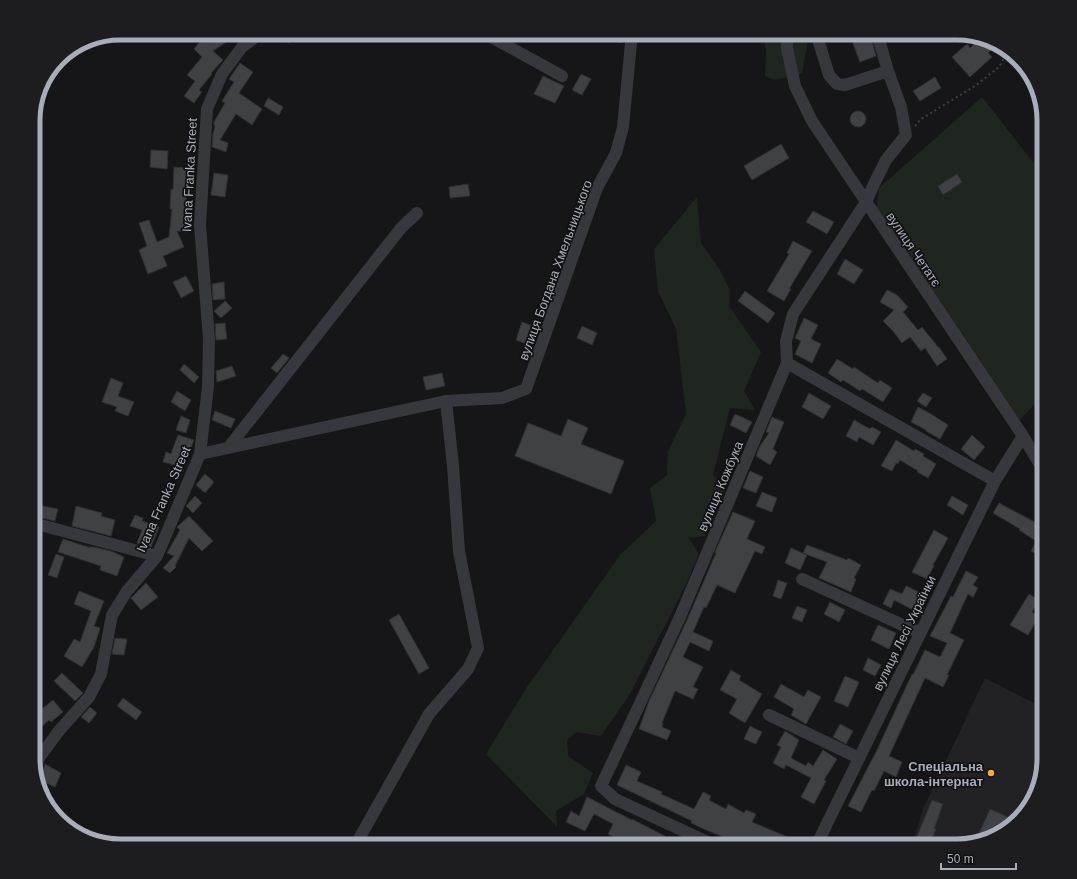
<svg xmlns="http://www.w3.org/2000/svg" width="1077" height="879" font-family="Arial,sans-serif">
<rect width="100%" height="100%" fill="#161618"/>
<!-- built -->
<path fill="#222225" d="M985 678 1044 708V759L1039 787 1023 816 995 837 957 846H911L924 807Z"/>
<!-- green -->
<path fill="#1e261f" d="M763 33H807V45L802 74 774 80 765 76 766 50Z
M982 97 1044 176V394L1015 425 876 214 879 188Z
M697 197 701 243 720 270 730 290 729 306 761 352 744 391 755 410 730 408 713 475 726 487 705 536 689 538 699 554 687 582 630 694 601 736 577 732 567 740 568 756 593 773 584 794 556 811 557 827 486 754 527 687 620 555 656 521 650 488 667 475 668 451 686 414 676 329 658 291 654 249Z"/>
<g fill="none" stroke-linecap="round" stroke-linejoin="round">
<!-- river -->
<path stroke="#2c353c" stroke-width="18" d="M620 34V33"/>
</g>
<!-- building -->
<path fill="#404145" stroke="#303034" d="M216 33H239L213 51 223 60 211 73 212 74 199 90 202 92 194 103 184 96 195 81 187 75 202 57 194 49 201 40 203 42Z
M272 33H295L289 43Z
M849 33H870L876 56 860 62Z
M985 39 993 48 988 53 992 57 970 77 952 57 967 44 970 48 976 42 979 45Z
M240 63 253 72 239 93 262 109 252 125 236 114 220 140 228 143 226 152 212 147 213 134 215 126 214 125V122L225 103 222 101 234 82 229 79Z
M581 74 591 79 582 95 572 90Z
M543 76 564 86 555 103 534 94Z
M935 77 941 88 920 101 913 91Z
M268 98 283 107 279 115 264 106Z
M850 119a8 8 0 1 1 16 0a8 8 0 1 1-16 0Z
M781 144 789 158 752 180 744 166Z
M151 150 168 151 167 169 150 167Z
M174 167 187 168 186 212H190L187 232 177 231 184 247 163 256 167 266 148 274 139 250 147 246 139 223 149 220 157 242 169 237 172 209H170L171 189 173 190Z
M214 173 228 175 225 197 211 195Z
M957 174 962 182 943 195 938 186Z
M468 184 470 196 450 198 449 187Z
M813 211 834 222 827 234 806 222Z
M793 241 812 251 789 289H791L784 301 767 291 789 254 787 253Z
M845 259 863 270 854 284 837 274Z
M186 276 194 291 181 298 173 282Z
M224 282 225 299 213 300 212 284Z
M887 290 897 295 908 307 903 312 918 330 922 327 938 347H939L947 359 937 366 925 348 921 351 910 337 902 343 893 331 883 321 894 310 880 302Z
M745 291 775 313 768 323 738 301Z
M225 301 232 308 221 318 214 311Z
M804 318 818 325 811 339 821 344 812 363 795 354 801 341 795 338Z
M522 322 533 326 527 344 516 340Z
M225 323 227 339 216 340 215 324Z
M582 326 597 333 592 345 577 338Z
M283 354 289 358 277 373 271 368Z
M837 359 853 369 854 367 878 383 880 380 892 388 883 402 862 389 860 391 843 380 841 382 828 373Z
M184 364 199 377 194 383 180 370Z
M232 366 236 376 217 382 216 371Z
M442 373 445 386 426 390 423 377Z
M111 378 123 383 118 396 134 402 128 416 115 411 117 407 102 402Z
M177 391 191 400 185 411 171 402Z
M809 393 831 406 823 419 802 407Z
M923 393 932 398 926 407 917 401Z
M918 407 931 414 948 425 940 439 926 431V430L911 422Z
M215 411 235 419 231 428 212 420Z
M735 414 752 422 746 433 730 425Z
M181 416 190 420 186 433 176 430Z
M772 417 784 422 773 449 777 452 770 465 756 456 760 446 769 433 766 432Z
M568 419 588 428 581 444 624 461 611 494 515 456 528 423 561 436Z
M854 420 870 429 872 427 881 432 873 445 859 437 857 442 846 436Z
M178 435 194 440 189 452 187 451 182 467 163 462 166 452 171 454Z
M972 435 985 447 974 460 961 449Z
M896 440 914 451 915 449 924 454 923 456 936 464 928 478 917 472 918 471 900 460 898 464 896 463 892 471 881 466Z
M750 471 763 477 756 493 743 488Z
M205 474 214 482 205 493 196 485Z
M762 492 777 498 772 512 756 506Z
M195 496 202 503 193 513 186 506Z
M952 496 968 505 963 515 947 505Z
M999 503 1044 527V559L1031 551 1036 541 1019 530 1020 529 993 513Z
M33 504 58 509 55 521 33 516Z
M76 506 102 513 101 516 115 520 111 536 72 526Z
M733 512 755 521 747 539 765 547 762 554 755 551 735 593 717 585 706 608 704 607 693 632 713 641 709 651 690 642 683 657 703 667 693 687 698 689 693 699 675 691 662 723H663L662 727 671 731 667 740 639 729 649 701 687 620 716 553 715 552Z
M135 515 143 518 142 521 159 527 151 547 137 543 142 530 130 526Z
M189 516 213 541 202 551 189 538 175 566 176 567 170 573 163 568 174 556 167 553 180 530 177 527Z
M934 530 948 538 933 565 934 566 927 579 912 572Z
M63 539 88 547H94L111 551 124 557 117 576 100 570 101 566 58 552Z
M807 545 847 560 848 558 861 565 854 578 856 579 851 592 819 578 827 562 803 553Z
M791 548 807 555 800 570 785 563Z
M56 554 64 557 57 578 48 575Z
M966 571 978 577 973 585 978 588 973 597 968 594 950 633 964 640 947 675H949L943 687 925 678 889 756 902 762 896 777 884 771 874 791 872 790 861 812 848 806 877 750 912 674 913 675 925 650 940 657 947 643 930 636 951 596 953 597Z
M778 580 787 583 781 599 773 596Z
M146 583 158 597 141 610 131 598Z
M906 586 921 593 913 610 894 600 891 608 883 604 890 589 902 594Z
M79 591 104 601 94 626 100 628 94 647 82 667 64 656 74 639 80 642 91 611 74 604Z
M1029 594 1039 600 1032 612 1039 617 1028 635 1010 625Z
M830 602 845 610 839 622 824 614Z
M797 606 807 610 802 622 792 618Z
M399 614 429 668 419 674 389 620Z
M878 625 896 633 889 649 871 640Z
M115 638 127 639 124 655 112 654Z
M868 658 881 665 875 676 863 670Z
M731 670 741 676 739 680 762 694 745 723 729 713 737 699 720 690Z
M62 673 83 693 75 701 54 681Z
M845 676 859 682 848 707 834 701Z
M781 684 804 697 808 690 821 697 806 724 791 715 794 709 774 697Z
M123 698 142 712 136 720 117 706Z
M53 700 63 712 51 722 49 720 38 730 33 725V706L38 712Z
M90 707 97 713 89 723 81 717Z
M840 724 853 731 846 744 833 737Z
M750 726 762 732 756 744 744 739Z
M785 731 799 740 791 758 806 766 808 762 813 766 823 750 837 759 824 780 826 781 814 804 801 797 811 778 786 765 784 769 773 763 781 747 777 745Z
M45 764 61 773 55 787 38 779 42 772Z
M626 765 641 772 637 781 662 792 661 794 694 809 703 792 711 796 709 800 726 809 728 804 744 813 746 810 756 814 752 822 809 846H781L765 839 761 846H745L706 830 691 823 692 821 617 785Z
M587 797 632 820V819L684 846H656L645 841 643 846H641L623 838 621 841 608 834 613 824 594 814 585 831 566 822 571 811 579 816Z
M932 800 943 804 934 829H936L929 846H913Z
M990 809 1010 818 1005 830 995 837 975 842Z"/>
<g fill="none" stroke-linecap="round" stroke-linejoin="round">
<!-- path -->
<path stroke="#3d3f44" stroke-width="2" stroke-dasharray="2 3" stroke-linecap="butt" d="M915 126 921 119 975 86 999 67 1008 51"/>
<!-- minor -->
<path stroke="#37383d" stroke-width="12" d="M484 33 562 76
M787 33V48L795 86 812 121 1023 436 1039 463 1044 469
M821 33 818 39 829 75 837 84 845 85 888 71
M787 363 995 481
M228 448 401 228 417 213
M200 454 446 401 502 398 526 389 597 188 616 153 623 127 632 33
M33 523 157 556
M802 579 920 633
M769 715 859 758
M35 770 39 758 58 732 89 697 101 674 112 615 127 591 157 556 200 454 208 387 209 339 200 225 207 109 222 74 242 47 261 33
M355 846 429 714 468 669 478 648 459 551 453 466 446 401
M716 846 615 799 601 786 636 712 680 617 787 363 786 341 793 314 866 202 874 184 886 160 906 135 901 107 888 71 877 33
M816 846 995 481 1023 436"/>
</g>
<!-- markers -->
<circle fill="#f2b134" stroke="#111113" stroke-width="1.5" cx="991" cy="773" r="4"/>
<g text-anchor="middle" stroke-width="3.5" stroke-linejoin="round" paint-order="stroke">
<!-- street labels -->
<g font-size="13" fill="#a8adb8" stroke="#111113">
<text transform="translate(189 175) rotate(-87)" y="5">Ivana Franka Street</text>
<text transform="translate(914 249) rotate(56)" y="5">вулиця Четатє</text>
<text transform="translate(555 270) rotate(-70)" y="5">вулиця Богдана Хмельницького</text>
<text transform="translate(720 486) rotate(-67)" y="5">вулиця Кожбука</text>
<text transform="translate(163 499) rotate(-66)" y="5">Ivana Franka Street</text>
<text transform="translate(904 633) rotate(-64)" y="5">вулиця Лесі Українки</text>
</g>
<!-- poi labels -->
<g font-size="13" font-weight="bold" fill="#a8adb8" stroke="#111113" text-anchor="end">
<text x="983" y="771">Спеціальна<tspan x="983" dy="15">школа-інтернат</tspan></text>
</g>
</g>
<!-- crop -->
<path d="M0 0H1077V879H0ZM120 40H957A80 80 0 0 1 1037 120V759A80 80 0 0 1 957 839H120A80 80 0 0 1 40 759V120A80 80 0 0 1 120 40Z" fill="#1d1d20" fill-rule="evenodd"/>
<path fill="none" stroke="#a8adb8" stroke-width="5" d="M120 40H957A80 80 0 0 1 1037 120V759A80 80 0 0 1 957 839H120A80 80 0 0 1 40 759V120A80 80 0 0 1 120 40Z"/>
<!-- scale -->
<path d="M941 863v6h75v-6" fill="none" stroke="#a8adb8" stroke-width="2"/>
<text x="947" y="863" font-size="12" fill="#a8adb8" stroke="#111113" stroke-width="3" paint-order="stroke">50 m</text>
</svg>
